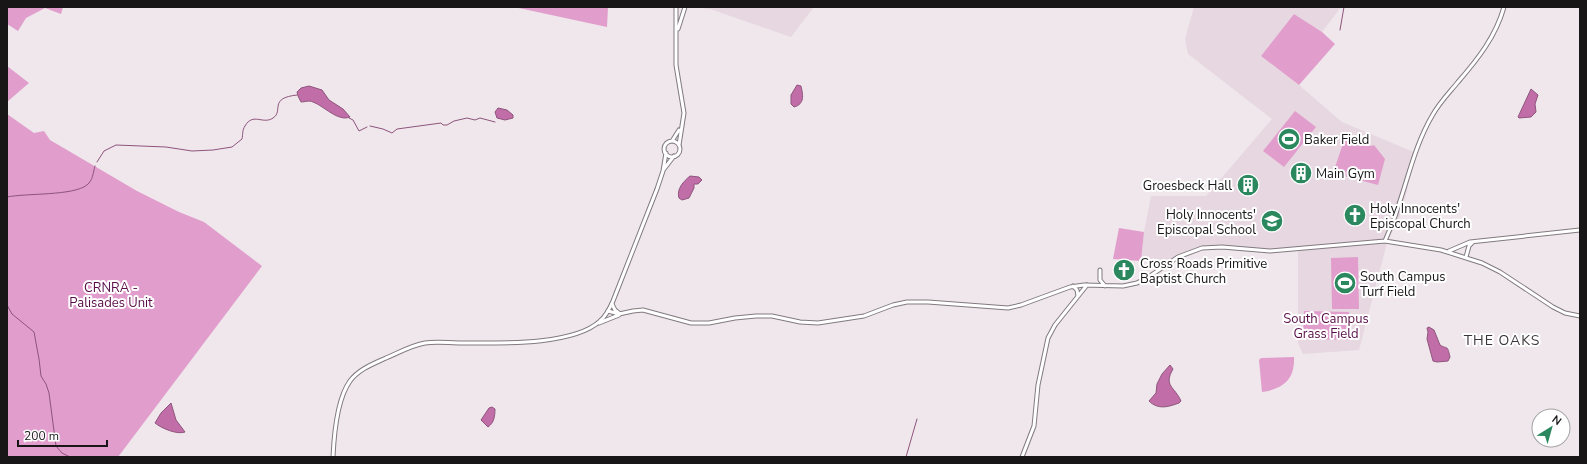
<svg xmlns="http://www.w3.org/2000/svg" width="1587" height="464" font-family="'Nunito Sans',sans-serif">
<rect width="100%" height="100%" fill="#efe7ec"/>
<!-- built -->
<path fill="#e7d7e1" d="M693 7H814L791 37 710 9Z
M1194 7H1341L1322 32 1294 14 1261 56 1299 85 1342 122 1416 153 1402 211 1387 243 1359 350 1303 354 1298 343V249L1284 250 1236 249 1208 245 1186 253 1166 264 1141 261 1144 232 1151 196H1206L1272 119 1188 54 1185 39Z"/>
<!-- green -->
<path fill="#e19dcc" d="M7 7H63L61 14 45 8 26 18 18 31 7 24Z
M514 7H608L607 27Z
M1294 14 1322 32 1335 44 1299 85 1261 56Z
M7 66 29 83 7 102Z
M1295 111 1316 127 1284 167 1263 151Z
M7 114 34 133 44 131 50 140 137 191 179 212 204 222 262 266 118 457H7Z
M1346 135 1371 146 1374 145 1385 159 1378 185 1333 173Z
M1119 228 1144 232 1141 261 1113 259Z
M1358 257 1359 309H1332L1331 258Z
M1304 311 1349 312V340L1303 339Z
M1294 357C1295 380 1283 389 1262 392L1259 360 1261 358Z"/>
<!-- water -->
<path fill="#c16ea8" stroke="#8e547c" d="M797 85 801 86C803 95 805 104 794 107L791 104V95Z
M309 86 322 90 329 100 343 109 350 117C338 122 324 106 313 102 309 100 305 102 301 102L298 96 297 92 301 88Z
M1531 89 1538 95 1535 104 1536 112 1531 117 1519 118 1518 117Z
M498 108 507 110 513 115V118L505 120 497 118 495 112Z
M690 176 699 177 702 180 698 184H694V188L689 198 682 200 679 198C676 189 684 181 690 176Z
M1427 328 1429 327 1434 330 1440 345C1448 350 1447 344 1450 357L1448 361 1437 362 1433 361 1427 339 1428 332Z
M1170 365 1173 369C1163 386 1175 387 1181 401L1179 403C1168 407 1158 410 1149 401L1156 393 1157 384 1162 374Z
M171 403 176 420 185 432C177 435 161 428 155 423L161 413Z
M492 407 495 409C495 416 494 423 488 427L481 420 489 408Z"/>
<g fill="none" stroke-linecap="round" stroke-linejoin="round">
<!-- stream -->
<path stroke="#8e547c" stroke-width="1" d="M1340 30 1344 7
M349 118 353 120 359 131 367 127
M370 126 383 129 392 133 397 129 441 123 443 125H447L454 121 467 118 475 120 480 118 495 122
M97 162 104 151 116 145 166 147 192 151 213 150 232 147 242 139C243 135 242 130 245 126 253 112 263 125 273 118 284 111 268 98 297 95
M7 197C26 193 73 196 87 185 93 180 93 173 95 166
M7 305 12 314 34 332 39 359 41 376 46 384 49 393 56 446 62 453 70 457
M906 457 917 419"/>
<!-- tertiary casing -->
<g stroke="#817a7f" stroke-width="5">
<path id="tertiary" d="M1385 241C1389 231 1394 221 1397 210 1408 179 1415 145 1432 116 1439 103 1449 93 1458 82 1478 59 1496 36 1504 7
M1449 251 1470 242 1580 230
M1466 257 1469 246 1473 242
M1100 270V280L1105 286
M1073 286 1077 290 1078 296
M612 304 615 310 620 314
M608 311 619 314 633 311 643 310 691 323H709L735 318 756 316H772L800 322 818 323 864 316 893 305 907 302H928L1008 308 1021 305 1070 287 1084 285 1123 286 1137 283 1150 276 1178 257 1202 248 1222 247 1270 251 1385 241 1441 250 1482 263 1500 272 1553 307 1565 313 1580 316
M599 323 619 315
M1022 457 1034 426 1038 385 1048 338 1055 325 1087 285"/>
</g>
<!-- secondary casing -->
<g stroke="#817a7f" stroke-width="5">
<path id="secondary" d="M676 7V65L684 113 679 145
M678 29 685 7
M672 141 679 130
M664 149a8 8 0 1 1 16 0a8 8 0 1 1-16 0Z
M664 169 674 156
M333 457C334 435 337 399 350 381 359 369 373 364 386 358 398 353 412 345 425 343 437 341 449 343 462 343 497 343 573 346 600 321 606 316 610 308 613 301L657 189 663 171 666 153"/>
</g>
<!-- tertiary -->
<use href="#tertiary" stroke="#fff" stroke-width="3"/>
<!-- secondary -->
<use href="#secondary" stroke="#fff" stroke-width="3"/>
</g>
<!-- icons -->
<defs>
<g id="stadium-disc" transform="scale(1.15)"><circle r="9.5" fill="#2b875d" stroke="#fff"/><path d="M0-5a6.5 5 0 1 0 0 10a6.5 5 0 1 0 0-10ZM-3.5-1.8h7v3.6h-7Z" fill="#fff"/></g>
<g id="building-disc" transform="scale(1.15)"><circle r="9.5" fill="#2b875d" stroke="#fff"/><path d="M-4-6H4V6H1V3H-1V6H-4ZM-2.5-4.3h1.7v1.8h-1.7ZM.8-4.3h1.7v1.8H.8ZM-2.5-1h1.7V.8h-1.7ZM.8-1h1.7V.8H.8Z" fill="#fff"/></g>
<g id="church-disc" transform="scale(1.15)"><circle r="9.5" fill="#2b875d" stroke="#fff"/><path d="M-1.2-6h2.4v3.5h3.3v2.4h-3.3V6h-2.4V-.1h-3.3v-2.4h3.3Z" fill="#fff"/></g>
<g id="school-disc" transform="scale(1.15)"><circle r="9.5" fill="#2b875d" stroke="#fff"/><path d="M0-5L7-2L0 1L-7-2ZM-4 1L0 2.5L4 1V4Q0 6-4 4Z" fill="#fff"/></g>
</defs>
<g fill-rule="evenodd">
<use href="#stadium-disc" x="1289" y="139"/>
<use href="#building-disc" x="1301" y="173"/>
<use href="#building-disc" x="1248" y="185"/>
<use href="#church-disc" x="1355" y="215"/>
<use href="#school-disc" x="1272" y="221"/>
<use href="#church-disc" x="1124" y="270"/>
<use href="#stadium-disc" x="1345" y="283"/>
</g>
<g text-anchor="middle" stroke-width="4" stroke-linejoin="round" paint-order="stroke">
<!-- poi labels -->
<g font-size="13" fill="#181617" stroke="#fff" text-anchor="start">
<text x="1304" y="144">Baker Field</text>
<text x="1316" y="178">Main Gym</text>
<text x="1232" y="190" text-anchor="end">Groesbeck Hall</text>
<text x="1370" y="213">Holy Innocents'<tspan x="1370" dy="15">Episcopal Church</tspan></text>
<text x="1256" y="219" text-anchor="end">Holy Innocents'<tspan x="1256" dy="15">Episcopal School</tspan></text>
<text x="1140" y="268">Cross Roads Primitive<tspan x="1140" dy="15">Baptist Church</tspan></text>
<text x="1360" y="281">South Campus<tspan x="1360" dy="15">Turf Field</tspan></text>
</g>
<!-- park labels -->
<g font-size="13" fill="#590d48" stroke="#fff">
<text x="111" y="292">CRNRA -<tspan x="111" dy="15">Palisades Unit</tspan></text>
<text x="1326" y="323">South Campus<tspan x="1326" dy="15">Grass Field</tspan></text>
</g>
<!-- neighbourhood labels -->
<g font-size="14" letter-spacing="1" fill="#3c363a" stroke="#fff">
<text x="1502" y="345">THE OAKS</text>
</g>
</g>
<!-- border -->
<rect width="1587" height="464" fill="none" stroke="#181617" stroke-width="16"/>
<!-- north arrow -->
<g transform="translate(1551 428) rotate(37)"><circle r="19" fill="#ffffff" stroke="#a3a2a2"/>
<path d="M0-3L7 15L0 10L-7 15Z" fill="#2b875d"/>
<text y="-6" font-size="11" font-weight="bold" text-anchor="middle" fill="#181617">N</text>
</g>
<!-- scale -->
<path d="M18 440v6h89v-6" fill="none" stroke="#181617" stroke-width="2"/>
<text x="24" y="440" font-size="12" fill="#181617" stroke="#ffffff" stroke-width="3" paint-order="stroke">200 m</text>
</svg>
